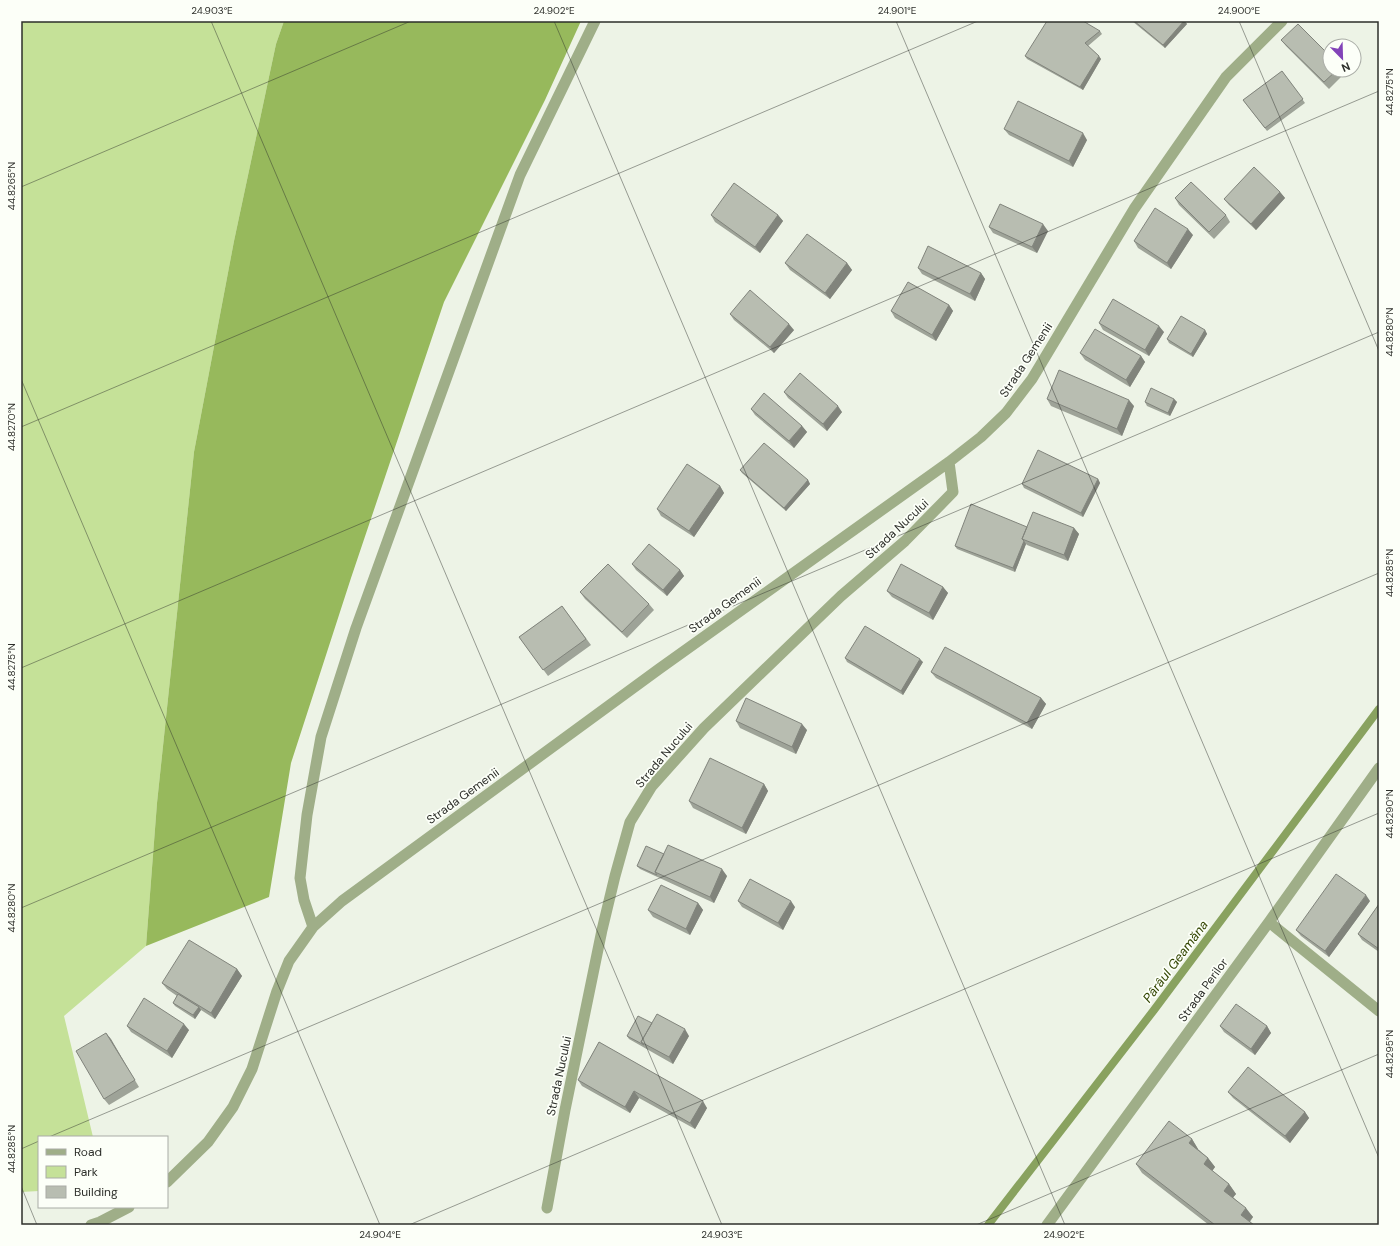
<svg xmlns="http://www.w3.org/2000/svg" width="1400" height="1246" font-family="'DM Sans',sans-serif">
<rect width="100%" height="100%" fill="#edf3e6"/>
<!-- green -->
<path fill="#c5e198" d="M21 21H284L276 44 234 241 194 452 157 803 146 946 64 1016 93 1137H39V1191L21 1192Z"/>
<!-- forest -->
<path fill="#97b95c" d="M284 21H581L545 100 444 302 351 578 291 763 269 897 146 946 157 803 194 452 234 241 276 44Z"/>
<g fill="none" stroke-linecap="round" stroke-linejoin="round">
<!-- stream -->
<path stroke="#89a25f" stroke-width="8" d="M988 1225 1154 1010 1379 709"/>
<!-- minor -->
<path stroke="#9fae88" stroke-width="11" d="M1269 922 1379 1011
M313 927 304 900 300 878 307 815 321 737 356 628 520 175 595 21
M167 1182 208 1142 233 1107 252 1069 277 991 289 961 313 927 342 901 659 669 949 462 981 437 1006 413 1032 379 1134 209 1226 77 1282 21
M547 1208 565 1110 602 930 615 876 630 822 652 786 704 728 841 596 905 541 953 492 949 462
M91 1225 100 1222 129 1207
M1047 1225 1269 922 1379 768"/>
</g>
<!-- wall -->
<path fill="#9ea398" d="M1132 21H1185L1187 24 1165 48Z
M1100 31 1102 34 1088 46 1101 59 1083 90 1027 59 1025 56Z
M1281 40 1330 70H1343L1345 73 1329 89 1286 46Z
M1282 71 1305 103 1267 131 1243 100Z
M1004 129 1087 140 1073 167 1009 135Z
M1280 192 1285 198 1256 230 1229 205 1224 199Z
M1175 198 1226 215 1230 222 1214 239 1179 205Z
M711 215H778L783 221 760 253 715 222Z
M989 227 1048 231 1037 253 993 233Z
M1193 235 1171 269 1138 248 1134 241Z
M785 263H847L852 270 830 299 790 270Z
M918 268 981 273 985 279 975 301 922 274Z
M949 305 953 311 936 341 895 318 891 311Z
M730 314 794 330 774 353 734 320Z
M1099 323 1164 332 1149 356 1103 330Z
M1205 330 1207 334 1193 357 1169 343 1167 339Z
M1080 353 1141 356 1145 362 1130 387 1085 360Z
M784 392 842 412 827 431 788 398Z
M1047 399 1134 406 1122 436 1051 406Z
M1174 399 1177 402 1170 416 1147 406 1145 402Z
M751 409 802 426 807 432 794 448 755 415Z
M740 470 808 480 810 484 786 511 742 473Z
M1098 479 1100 483 1083 517 1024 488 1022 484Z
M720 486 724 493 694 537 661 516 657 509Z
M1027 527 1074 528 1079 534 1068 561 1027 545 1026 544 1015 572 957 549 955 546Z
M632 564 680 570 684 576 667 596 636 570Z
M943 587 948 593 933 620 892 597 887 591Z
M580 592 649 604 654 610 627 638 585 599Z
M562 606 591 645 548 676 519 637Z
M845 658 923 662 903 695 847 662Z
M931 672 1041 698 1046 704 1032 729 936 678Z
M736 721 807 730 796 754 740 728Z
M764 784 768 791 746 834 693 808 689 801Z
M664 854 727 876 714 903 640 869 637 866Z
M738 901 795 907 783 930 742 907Z
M1370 901 1329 957 1301 936 1296 930Z
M698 903 703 910 690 935 653 917 648 910Z
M1379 904V952L1362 940 1358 934Z
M237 969 242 976 215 1019 201 1010 195 1019 175 1006 173 1003 177 996 167 989 162 983Z
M127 1026 189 1030 172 1058 131 1032Z
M1220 1026H1267L1271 1033 1255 1055 1224 1032Z
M106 1033 139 1087 109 1105 104 1099Z
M627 1036H689L673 1064 629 1039Z
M599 1042 707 1108 695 1129 639 1098 630 1113 582 1086 578 1080Z
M1228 1092 1305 1112 1309 1118 1290 1143 1233 1098Z
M1192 1139 1198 1149 1208 1158 1215 1167 1212 1171 1229 1184 1236 1194 1233 1197 1253 1217 1250 1222 1254 1225H1209L1142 1173 1136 1164Z"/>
<!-- shaded-wall -->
<path fill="#81847c" d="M1184 21 1187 24 1165 48 1163 45Z
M1099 56 1101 59 1083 90 1080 87Z
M1083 133 1087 140 1073 167 1069 161Z
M1280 192 1285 198 1256 230 1251 224Z
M778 215 783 221 760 253 755 247Z
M1043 224 1048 231 1037 253 1032 247Z
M1188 229 1193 235 1171 269 1167 263Z
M847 263 852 270 830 299 825 293Z
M981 273 985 279 975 301 970 294Z
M949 305 953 311 936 341 932 335Z
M789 324 794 330 774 353 770 347Z
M1159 326 1164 332 1149 356 1145 350Z
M1205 330 1207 334 1193 357 1191 354Z
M1141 356 1145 362 1130 387 1126 380Z
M1174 399 1177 402 1170 416 1168 413Z
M1129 400 1134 406 1122 436 1117 429Z
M838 406 842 412 827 431 823 424Z
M802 426 807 432 794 448 789 441Z
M1098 479 1100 483 1083 517 1081 513Z
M808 480 810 484 786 511 784 508Z
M720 486 724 493 694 537 689 531Z
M1074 528 1079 534 1068 561 1064 555Z
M1024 541 1026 544 1015 572 1013 568Z
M680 570 684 576 667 596 663 590Z
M943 587 948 593 933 620 929 613Z
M920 659 923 662 903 695 901 691Z
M1041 698 1046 704 1032 729 1027 723Z
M802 724 807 730 796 754 792 747Z
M764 784 768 791 746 834 742 828Z
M722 869 727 876 714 903 710 897Z
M1366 895 1370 901 1329 957 1325 951Z
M791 901 795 907 783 930 778 923Z
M698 903 703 910 690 935 686 929Z
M237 969 242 976 215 1019 211 1013Z
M199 1007 201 1010 195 1019 193 1015Z
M184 1024 189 1030 172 1058 167 1051Z
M1267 1026 1271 1033 1255 1055 1251 1049Z
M685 1029 689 1036 673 1064 669 1057Z
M106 1033 111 1039 139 1087 135 1080Z
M634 1091 639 1098 630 1113 625 1107Z
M703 1101 707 1108 695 1129 690 1123Z
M1305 1112 1309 1118 1290 1143 1285 1136Z
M1192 1139 1198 1149 1196 1152 1189 1143Z
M1208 1158 1215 1167 1210 1174 1204 1164Z
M1229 1184 1236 1194 1231 1200 1224 1191Z
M1246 1208 1253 1217 1247 1224 1241 1215Z"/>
<!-- building -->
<path fill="#b8bdb1" stroke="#81847c" d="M1047 21H1083L1100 31 1085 43 1099 56 1080 87 1025 56Z
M1134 21H1184L1163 45Z
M1298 24 1330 56V70H1337L1324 82 1281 40Z
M1282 71 1303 99 1265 128 1243 100Z
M1018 101 1083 133 1069 161 1004 129Z
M1254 167 1280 192 1251 224 1224 199Z
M1191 182 1226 215 1209 232 1175 198Z
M734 183 778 215 755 247 711 215Z
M1000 204 1043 224 1032 247 989 227Z
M1155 208 1188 229 1167 263 1134 241Z
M807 234 847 263 825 293 785 263Z
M928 246 981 273 970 294 918 268Z
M908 282 949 305 932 335 891 311Z
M750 290 789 324 770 347 730 314Z
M1113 299 1159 326 1145 350 1099 323Z
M1181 316 1205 330 1191 354 1167 339Z
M1095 329 1141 356 1126 380 1080 353Z
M1059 370 1129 400 1117 429 1047 399Z
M800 373 838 406 823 424 784 392Z
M1151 388 1174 399 1168 413 1145 402Z
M764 393 802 426 789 441 751 409Z
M764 443 808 480 784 508 740 470Z
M1038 450 1098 479 1081 513 1022 484Z
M687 464 720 486 689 531 657 509Z
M971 504 1027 527 1022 539 1024 541 1013 568 955 546Z
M1033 512 1074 528 1064 555 1022 539Z
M649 544 680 570 663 590 632 564Z
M608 564 649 604 622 632 580 592Z
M901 564 943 587 929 613 887 591Z
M562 606 586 639 543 670 519 637Z
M865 626 920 659 901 691 845 658Z
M945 647 1041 698 1027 723 931 672Z
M746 698 802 724 792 747 736 721Z
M710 758 764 784 742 828 689 801Z
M668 845 722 869 710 897 655 872Z
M646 846 664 854 655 872 657 875 637 866Z
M1336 874 1366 895 1325 951 1296 930Z
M750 879 791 901 778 923 738 901Z
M661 885 698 903 686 929 648 910Z
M1379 904V949L1358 934Z
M189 940 237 969 211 1013 162 983Z
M178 994 199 1007 193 1015 173 1003Z
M144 998 184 1024 167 1051 127 1026Z
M1236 1004 1267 1026 1251 1049 1220 1026Z
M657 1014 685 1029 669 1057 641 1042Z
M638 1016 652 1023 641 1042 644 1045 627 1036Z
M106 1033 135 1080 104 1099 76 1051Z
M599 1042 703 1101 690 1123 634 1091 625 1107 578 1080Z
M1248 1067 1305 1112 1285 1136 1228 1092Z
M1169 1121 1192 1139 1189 1143 1208 1158 1204 1164 1229 1184 1224 1191 1246 1208 1241 1215 1254 1225H1215L1136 1164Z"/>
<!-- ticks -->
<path fill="none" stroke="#2d2f2a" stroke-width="1" stroke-opacity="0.45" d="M211 21 722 1225M554 21 1065 1225M896 21 1379 1158M1239 21 1379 351M21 187 411 21M21 379 380 1225M21 427 978 21M21 668 1379 91M21 908 1379 332M49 1137 1379 573M21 1149 39 1141M21 1186 37 1225M409 1225 1379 813M976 1225 1379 1054"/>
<g text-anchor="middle" stroke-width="3.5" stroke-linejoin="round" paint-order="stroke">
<!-- street labels -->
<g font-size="12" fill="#2d2f2a" stroke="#fcfff8">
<text transform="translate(1026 360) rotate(-57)" y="4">Strada Gemenii</text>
<text transform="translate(897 529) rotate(-43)" y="4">Strada Nucului</text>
<text transform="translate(725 605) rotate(-36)" y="4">Strada Gemenii</text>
<text transform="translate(664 755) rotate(-50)" y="4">Strada Nucului</text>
<text transform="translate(463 796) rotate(-36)" y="4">Strada Gemenii</text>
<text transform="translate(1203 990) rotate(-54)" y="4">Strada Perilor</text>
<text transform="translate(559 1076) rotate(-78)" y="4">Strada Nucului</text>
</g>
<!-- water labels -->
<g font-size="13" font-style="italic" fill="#324500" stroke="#fcfff8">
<text transform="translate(1175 961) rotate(-53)" y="5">Pârâul Geamăna</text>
</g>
</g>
<!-- border -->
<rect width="1400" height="1246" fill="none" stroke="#fcfff8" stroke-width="44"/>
<!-- legend -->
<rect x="38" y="1136" width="130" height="72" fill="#fcfff8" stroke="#a9aca6"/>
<rect x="46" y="1149" width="20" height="6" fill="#9fae88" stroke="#a9aca6"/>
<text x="74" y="1156" font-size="12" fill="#2d2f2a">Road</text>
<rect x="46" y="1166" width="20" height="12" fill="#c5e198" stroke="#a9aca6"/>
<text x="74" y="1176" font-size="12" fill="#2d2f2a">Park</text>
<rect x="46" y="1186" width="20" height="12" fill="#b8bdb1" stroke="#a9aca6"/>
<text x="74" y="1196" font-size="12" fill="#2d2f2a">Building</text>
<!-- north arrow -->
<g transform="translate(1342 58) rotate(157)"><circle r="19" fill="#fcfff8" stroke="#a9aca6"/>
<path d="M0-3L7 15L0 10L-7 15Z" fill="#8243b8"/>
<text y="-6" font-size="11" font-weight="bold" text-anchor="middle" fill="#2d2f2a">N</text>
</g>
<rect x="22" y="22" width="1356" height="1202" fill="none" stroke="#2d2f2a" stroke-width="1.5"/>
<g font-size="10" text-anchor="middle" fill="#2d2f2a">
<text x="212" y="14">24.903°E</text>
<text x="554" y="14">24.902°E</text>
<text x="897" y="14">24.901°E</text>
<text x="1239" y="14">24.900°E</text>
<text transform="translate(1389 92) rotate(-90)" y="4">44.8275°N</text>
<text transform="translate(11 186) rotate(-90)" y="4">44.8265°N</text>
<text transform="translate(1389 332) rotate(-90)" y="4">44.8280°N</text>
<text transform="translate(11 427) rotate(-90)" y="4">44.8270°N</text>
<text transform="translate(1389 573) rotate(-90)" y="4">44.8285°N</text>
<text transform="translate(11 667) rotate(-90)" y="4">44.8275°N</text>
<text transform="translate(1389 814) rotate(-90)" y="4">44.8290°N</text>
<text transform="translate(11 908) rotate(-90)" y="4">44.8280°N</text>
<text transform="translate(1389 1054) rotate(-90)" y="4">44.8295°N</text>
<text transform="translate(11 1149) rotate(-90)" y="4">44.8285°N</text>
<text x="380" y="1238">24.904°E</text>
<text x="722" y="1238">24.903°E</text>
<text x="1064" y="1238">24.902°E</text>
</g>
</svg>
